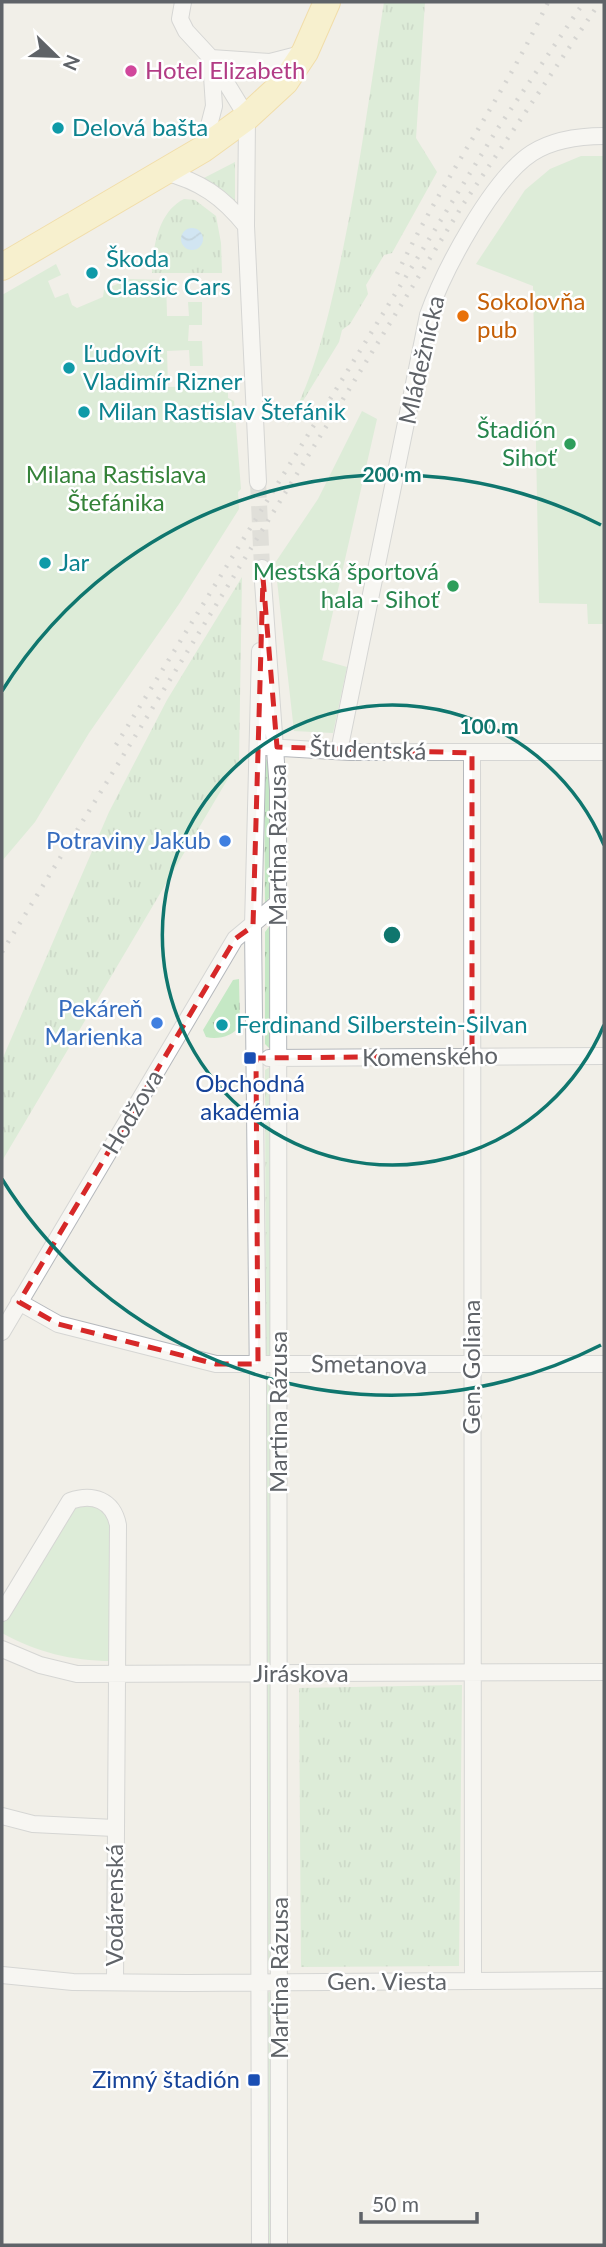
<svg xmlns="http://www.w3.org/2000/svg" width="606" height="2247" font-family="Lato,sans-serif">
<defs>
<pattern id="grass-tufts" width="24" height="20" patternUnits="userSpaceOnUse" patternTransform="scale(1.75)"><rect width="24" height="20" fill="#c5e8c5"/><path d="M3 7l-1-3M5 7V3M7 7l1-3M15 17l-1-3M17 17v-4M19 17l1-3" fill="none" stroke="#a3c0a4"/></pattern>
<pattern id="water-waves" width="16" height="10" patternUnits="userSpaceOnUse" patternTransform="scale(1.75)"><rect width="16" height="10" fill="#aadaff"/><path d="M0 5q4-4 8 0t8 0" fill="none" stroke="#8eb4d2"/></pattern>
</defs>
<rect width="100%" height="100%" fill="#f1efe8"/>
<!-- grass -->
<path fill="url(#grass-tufts)" d="M384 2H425L416 138 437 172 392 253 384 255 366 285 368 294 350 324 342 330 339 342 287 427C317 372 330 310 343 249 360 167 371 84 384 2Z
M235 162V202L232 203 226 194 202 179Z
M184 199 195 200 216 216 221 243 222 273H152C153 247 158 212 184 199Z
M242 577 239 760 2 1161V1060L109 812 167 700Z
M269 758 272 893 265 904 264 761Z
M271 924V1048H269L265 1044V932Z
M239 979 240 1025C234 1036 218 1040 206 1037L203 1030 233 980Z
M270 1067 272 1356 268 1357 266 1353 265 1070Z
M271 1374 272 1665 267 1661 266 1377Z
M272 1682V1971L267 1967V1685Z
M462 1685 459 1966 301 1967 299 1688Z
M273 1990 274 2245H269L267 1993Z"/>
<!-- green -->
<path fill="#c5e8c5" d="M581 156H604V624H588L587 604 539 603 533 286 476 264 525 190 550 169Z
M56 264 61 275 48 281 55 298 68 293 72 305 77 308 103 297 104 290 128 279 166 280 167 316H189L188 302H202V325H189L188 341H202L203 366H190L189 350 167 351 168 387 228 386V398L234 401 241 489 238 492 239 509 179 604 89 733 35 822 2 861V295Z
M362 411 377 419 322 660 347 667 333 733 294 731 275 563 318 499Z
M86 1503 106 1511 111 1525 112 1661C71 1661 37 1652 2 1633V1622L63 1519 72 1507Z"/>
<!-- water -->
<path fill="url(#water-waves)" d="M181 239a11 11 0 1 1 22 0a11 11 0 1 1-22 0Z"/>
<g fill="none" stroke-linecap="round" stroke-linejoin="round">
<!-- minor-tunnel -->
<path stroke="#ccccc8" stroke-width="16" stroke-dasharray="16 8" stroke-linecap="butt" d="M258 482 262 568"/>
<!-- minor casing -->
<g stroke="#b5b8bc" stroke-width="18">
<path id="minor" d="M183 2 180 19 186 31 211 58 247 117 246 226 258 482
M211 58 270 62 305 53
M203 149 214 106 211 61
M164 172C200 181 223 197 246 226
M262 568 278 790 279 2245
M266 747 350 752H604
M339 751 428 315C444 270 492 179 532 153 554 139 579 136 604 136
M472 753 473 1981
M269 1058 604 1056
M19 1302 58 1324 216 1364H604
M2 1332 235 939 278 903
M2 1613 70 1501C93 1493 113 1500 118 1525L115 1982
M2 1649 40 1665 77 1674 604 1672
M2 1816 33 1824 114 1828
M2 1975 73 1982 188 1983 604 1980
M260 2245 258 1385 253 926 260 651"/>
</g>
<!-- primary casing -->
<g stroke="#f2c960" stroke-width="28">
<path id="primary" d="M2 267 203 149 247 117 285 82 305 52 327 2"/>
</g>
<!-- minor -->
<use href="#minor" stroke="#fff" stroke-width="16"/>
<!-- primary -->
<use href="#primary" stroke="#fff2af" stroke-width="26"/>
<!-- rail -->
<path stroke="#b6b7b8" stroke-width="4.5" stroke-dasharray="2 9" stroke-linecap="butt" d="M397 274C442 180 504 96 548 2
M116 745 496 131 584 2
M2 952 464 203 600 2"/>
</g>
<!-- marked area -->
<path d="M0 0H606V2247H0ZM263 578 277 747 472 753V1056L256 1058 258 1364H216L58 1324 19 1302 235 939 253 926Z" fill="#f1efe8" fill-opacity=".55" fill-rule="evenodd"/>
<path fill="none" stroke="#d62828" stroke-width="5" stroke-dasharray="14 9" stroke-linejoin="round" d="M263 578 277 747 472 753V1056L256 1058 258 1364H216L58 1324 19 1302 235 939 253 926Z"/>
<!-- distance rings -->
<g fill="none" stroke="#0f766e" stroke-width="3.5">
<path d="M604 1025A230 230 0 1 1 604 845"/>
<path d="M601 1345A460 460 0 0 1 2 1179M2 691A460 460 0 0 1 601 525"/>
</g>
<!-- markers -->
<circle fill="#d1479c" stroke="#fff" stroke-width="2.5" cx="131" cy="71" r="7"/>
<g fill="#0f9aa8" stroke="#fff" stroke-width="2.5">
<circle cx="58" cy="128" r="7"/>
<circle cx="92" cy="273" r="7"/>
<circle cx="69" cy="368" r="7"/>
<circle cx="84" cy="412" r="7"/>
<circle cx="45" cy="563" r="7"/>
<circle cx="222" cy="1025" r="7"/>
</g>
<circle fill="#e8710a" stroke="#fff" stroke-width="2.5" cx="463" cy="316" r="7"/>
<g fill="#2e9e5b" stroke="#fff" stroke-width="2.5">
<circle cx="570" cy="444" r="7"/>
<circle cx="453" cy="586" r="7"/>
</g>
<g fill="#3f7fe0" stroke="#fff" stroke-width="2.5">
<circle cx="225" cy="841" r="7"/>
<circle cx="157" cy="1023" r="7"/>
</g>
<g fill="#1a4fb4" stroke="#fff" stroke-width="2.5">
<rect x="243" y="1051" width="14" height="14" rx="3.5"/>
<rect x="247" y="2073" width="14" height="14" rx="3.5"/>
</g>
<g text-anchor="middle" stroke-width="5" stroke-linejoin="round" paint-order="stroke">
<!-- hotel labels -->
<g font-size="24" fill="#b23c85" stroke="#fff" text-anchor="start">
<text x="145" y="79">Hotel Elizabeth</text>
</g>
<!-- culture labels -->
<g font-size="24" fill="#0d838f" stroke="#fff" text-anchor="start">
<text x="72" y="136">Delová bašta</text>
<text x="106" y="267">Škoda<tspan x="106" dy="28">Classic Cars</tspan></text>
<text x="83" y="362">Ľudovít<tspan x="83" dy="28">Vladimír Rizner</tspan></text>
<text x="98" y="420">Milan Rastislav Štefánik</text>
<text x="59" y="571">Jar</text>
<text x="236" y="1033">Ferdinand Silberstein-Silvan</text>
</g>
<!-- food labels -->
<g font-size="24" fill="#c56008" stroke="#fff" text-anchor="start">
<text x="477" y="310">Sokolovňa<tspan x="477" dy="28">pub</tspan></text>
</g>
<!-- street labels -->
<g font-size="24" fill="#5f6368" stroke="#fff">
<text transform="translate(422 360) rotate(-77)" y="8">Mládežnícka</text>
<text transform="translate(368 750) rotate(2)" y="8">Študentská</text>
<text transform="translate(278 845) rotate(-90)" y="8">Martina Rázusa</text>
<text transform="translate(430 1057) rotate(-1)" y="8">Komenského</text>
<text transform="translate(133 1112) rotate(-59)" y="8">Hodžova</text>
<text transform="translate(369 1365) rotate(1)" y="8">Smetanova</text>
<text transform="translate(472 1367) rotate(-90)" y="8">Gen. Goliana</text>
<text transform="translate(279 1412) rotate(-90)" y="8">Martina Rázusa</text>
<text x="301" y="1682">Jiráskova</text>
<text transform="translate(115 1905) rotate(-90)" y="8">Vodárenská</text>
<text transform="translate(280 1978) rotate(-90)" y="8">Martina Rázusa</text>
<text x="387" y="1990">Gen. Viesta</text>
</g>
<!-- leisure labels -->
<g font-size="24" fill="#27864d" stroke="#fff" text-anchor="end">
<text x="556" y="438">Štadión<tspan x="556" dy="28">Sihoť</tspan></text>
<text x="439" y="580">Mestská športová<tspan x="439" dy="28">hala - Sihoť</tspan></text>
</g>
<!-- park labels -->
<g font-size="24" fill="#348238" stroke="#fff">
<text x="116" y="483">Milana Rastislava<tspan x="116" dy="28">Štefánika</tspan></text>
</g>
<!-- shop labels -->
<g font-size="24" fill="#366cbe" stroke="#fff" text-anchor="end">
<text x="211" y="849">Potraviny Jakub</text>
<text x="143" y="1017">Pekáreň<tspan x="143" dy="28">Marienka</tspan></text>
</g>
<!-- transit labels -->
<g font-size="24" fill="#164399" stroke="#fff">
<text x="250" y="1092">Obchodná<tspan x="250" dy="28">akadémia</tspan></text>
<text x="240" y="2088" text-anchor="end">Zimný štadión</text>
</g>
</g>
<circle cx="392" cy="935" r="10" fill="#0f766e" stroke="#fff" stroke-width="3.5"/>
<g font-size="21" text-anchor="middle" font-weight="bold" fill="#0f766e" stroke="#fff" stroke-width="5" stroke-linejoin="round" paint-order="stroke">
<text x="392" y="482">200 m</text>
<text x="489" y="734">100 m</text>
</g>
<!-- border -->
<rect width="606" height="2247" fill="none" stroke="#5f6368" stroke-width="7"/>
<!-- north arrow -->
<g transform="translate(56 56) rotate(113)" stroke="#ffffff" stroke-width="5" paint-order="stroke">
<path d="M0-5L12 26L0 18L-12 26Z" fill="#5f6368"/>
<text y="-10" font-size="19" font-weight="bold" text-anchor="middle" fill="#5f6368">N</text>
</g>
<!-- scale -->
<path d="M361 2212v10h116v-10" fill="none" stroke="#5f6368" stroke-width="3.5"/>
<text x="372" y="2212" font-size="21" fill="#5f6368" stroke="#ffffff" stroke-width="5" paint-order="stroke">50 m</text>
</svg>
